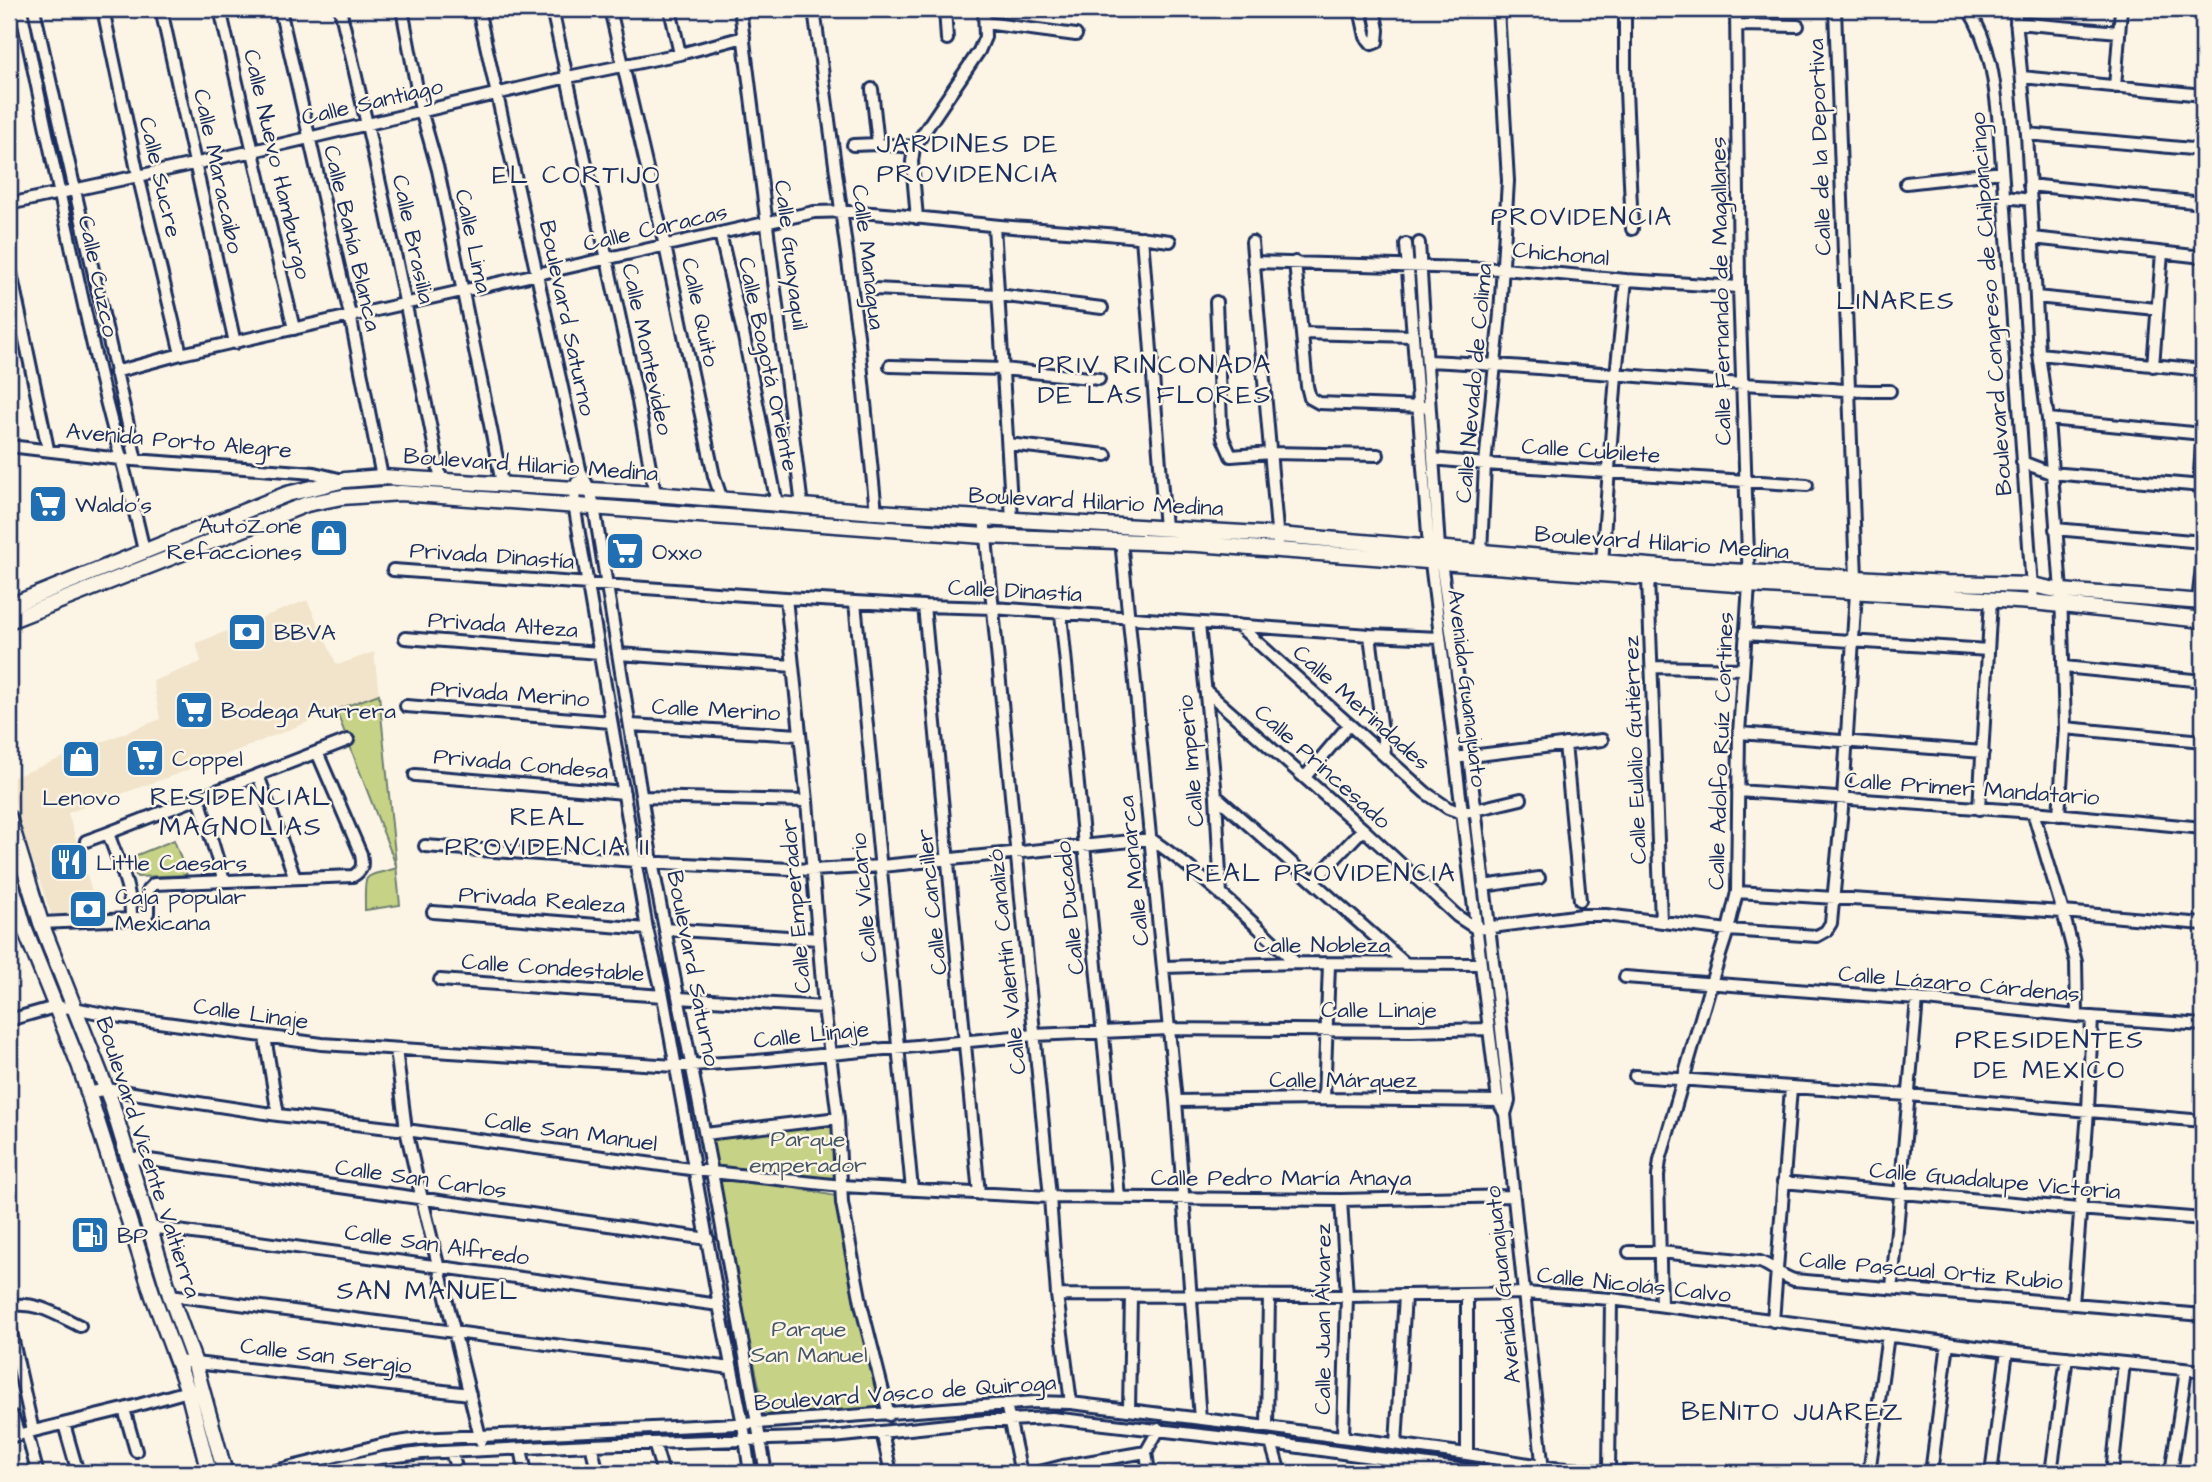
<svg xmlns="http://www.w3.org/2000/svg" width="2212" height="1482" font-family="'Architects Daughter',sans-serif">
<rect width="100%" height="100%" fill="#fcf5e5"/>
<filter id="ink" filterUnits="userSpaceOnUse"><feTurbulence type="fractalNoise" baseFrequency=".0143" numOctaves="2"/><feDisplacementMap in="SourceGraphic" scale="14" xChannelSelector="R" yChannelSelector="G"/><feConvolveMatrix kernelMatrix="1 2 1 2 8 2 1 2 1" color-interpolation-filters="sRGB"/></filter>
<g filter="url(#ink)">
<!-- built -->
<path fill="#f2e4cb" d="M307 600 337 665 374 652 379 694 180 773 68 813 99 914H51L22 829 9 786V779L160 719 153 681 201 662 196 643Z"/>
<!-- green -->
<path fill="#c6d285" stroke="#708072" stroke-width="2" d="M379 694 400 905 365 910C365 869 361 879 397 868L336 710Z
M174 840 187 875 137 877 127 859Z
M838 1118 842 1186 725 1175 836 1196 884 1411 765 1414 705 1134Z"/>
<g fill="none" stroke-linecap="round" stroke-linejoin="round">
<!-- minor casing -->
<g stroke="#1b2f5e" stroke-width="16">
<path id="minor" d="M21 9C46 130 71 251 99 372 113 432 131 491 144 551
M34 9 136 460
M103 9 138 175 181 354
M161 9 235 343
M220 9 294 329
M280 9 350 315 382 477
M340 9C378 165 410 322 441 480
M402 9 421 110 438 170 502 483
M478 9 581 473 590 490 594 506 652 862 712 1172 766 1473
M552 9 637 396 655 494
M610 9 665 246 714 476 722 500
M670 9 680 54
M740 9 802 506
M814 9 859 343 876 512
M945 9 947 39
M1360 9 1366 37 1372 44 1377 42 1378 30 1374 9
M1625 9V67L1632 229
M1835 9 1856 578
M1968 9C1991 43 1995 85 1999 125L2033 602
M2015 9 2027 134 2039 354 2048 419 2061 591 2065 728 2059 815
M985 23 1076 35
M2016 23 2119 32
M1736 25 1798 26
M2022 77 2203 95
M2115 87 2121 9
M872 89 878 144
M2027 134 2203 150
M853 145 878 144 914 147
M1906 183 2002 172
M2029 185 2203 203
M2005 197 2031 200
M9 204 253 151 568 77 680 54 744 37
M917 218 912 162 914 147 979 51 985 37 984 9
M994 226 1012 519
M720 233 744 337 777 504
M1142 237 1165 528
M2033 238 2203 257
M1252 242 1278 542
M1419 243 1439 548 1469 756 1501 1029 1509 1101 1505 1114 1543 1471
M1406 244 1429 547 1498 1101 1505 1114
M1254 262 1504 269 1626 280 1739 287
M1295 262 1307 386 1310 398 1319 403 1423 407
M9 263 48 449
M874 289 998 295 1102 308
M2036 297 2156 309
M1216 302 1221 424 1223 438 1231 456 1271 453 1378 455
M1302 333 1412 336
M2039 354 2203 370
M1427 361C1544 366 1661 380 1778 386 1815 387 1853 392 1890 391
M890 366 1003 369 1099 379
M2153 366 2162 253
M115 372 181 354 814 212C872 209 932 220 990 225 1050 231 1111 232 1170 241
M2048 419 2203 434
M1008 444 1106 455
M9 446 120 459 314 473 343 480
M1433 459 1485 464 1807 485
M2022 462 2051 473 2203 486
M577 482 575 489 574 504 647 929 663 996 719 1305 743 1424 750 1473
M2199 486 2203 431
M984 517 1050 1197 1057 1295 1071 1403
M2055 529 2203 542
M1121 540 1176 1101 1200 1419
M1481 552 1485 464 1500 314 1508 181 1498 9
M1602 563 1616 375 1626 280
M393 570 786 598 924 606 993 608 1370 635 1440 638
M1648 578 1661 921
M786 598 807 801 824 1007 838 1118 842 1203 862 1308 889 1415
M2198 601 2203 559
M855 602 912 1190
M924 606 979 1194
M1061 614 1119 1197
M1199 624 1216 796 1221 895
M1238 625 1426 793 1448 808 1462 813 1521 799
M1745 634 1988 650
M1370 635 1385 755
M405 638 599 653
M618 654 793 666
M1653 667 1742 669
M2064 667 2203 681
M1205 690 1363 829 1457 916 1477 929 1582 915H1606L1728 930 1817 936 1826 931 1831 923 1843 798 1856 592
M406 706 611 722
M631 725 799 735
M2065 728 2203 741
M1739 733 1983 752
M1565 744 1580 900
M317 752 348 740
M1462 757 1602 740
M258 775 295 878
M415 775 624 793
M1305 777 1349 725
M1738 791 2033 812 2203 828
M1216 796 1406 964
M643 797 807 801
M199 798 224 881
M1979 809 1991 600
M2033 812 2063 912 2076 962 2077 1016
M86 841 108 833
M425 846 664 863 812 870 882 866 1151 839C1203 875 1250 920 1296 963
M1314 881 1363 829
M1483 886 1539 878
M1737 892 2063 912 2203 924
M433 912 647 929
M41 923 131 919 144 917 148 913V890L154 884 353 876C363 870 363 865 361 854L317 752 108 833C118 862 132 888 131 919
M665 929 818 939
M1164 967 1296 963 1481 964
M1625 977 1917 999 2077 1016 2203 1025
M440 980 663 996
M679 998 824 1007
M9 1020 55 1007 74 1008 114 1016 322 1044 675 1066 756 1061 1034 1035 1169 1029 1411 1031 1489 1029
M265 1037 278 1115
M396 1049 406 1130 422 1199 481 1441
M1635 1076 1908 1095 2203 1121
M88 1093 107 1089 278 1115 406 1130 712 1172 842 1186 1050 1197 1341 1200 1513 1196
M1324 1099 1329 965
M1176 1101 1324 1099 1502 1101
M705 1134 838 1118
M128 1157 708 1239
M1783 1182 2079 1209 2203 1219
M1341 1200 1347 1296 1343 1437
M149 1227 719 1305
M1629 1252H1660L1760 1262C1772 1266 1781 1276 1794 1280L2203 1315
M1892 1288 1917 999
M170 1295 731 1368
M1057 1295 1347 1296 1524 1293 1611 1299 2007 1351 2203 1371
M1467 1295V1454
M2073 1304 2088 1111 2092 1017
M1661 1305 1658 1176 1660 1160 1711 983 1728 930 1737 892 1739 733 1749 585 1739 287 1736 9
M9 1306C35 1300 57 1315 80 1326
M1773 1321 1791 1088
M9 1323 33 1431
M177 1361 470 1394
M1006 1404 1021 1473
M124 1409 136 1451
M1129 1410 1131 1295
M9 1417H13L19 1435
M64 1424 78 1473
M1267 1427 1269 1296
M882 1432 891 1473
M27 1433 37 1471
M9 1437 124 1409 188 1391
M654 1443 663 1473
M1271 1443 1280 1473
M1396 1444 1405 1295
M591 1445 598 1473
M521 1449 526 1473
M451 1452 458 1473
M1146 1452 1149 1473
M1609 1471 1611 1299
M267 1473 385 1444 419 1439 757 1423 1035 1402 1071 1403 1267 1427 1467 1454 1554 1468 1629 1473
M316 1473 381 1458 422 1453 591 1445 833 1437 986 1421 1052 1418 1271 1443 1486 1473
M1036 1473 1063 1466 1146 1452 1159 1429
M1869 1473 1888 1335
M1931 1473 1948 1343
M1991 1473 2007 1351
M2051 1473 2067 1357
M2112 1473 2124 1363
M2171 1473 2186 1370"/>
</g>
<!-- major casing -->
<g stroke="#1b2f5e" stroke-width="19">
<path id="major" d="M9 606 287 494 345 480 382 477 655 494 876 512 1278 535 1673 568 1947 583 2032 585 2061 591 2203 602
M9 621 307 504 342 497 401 493 984 536 1197 544 1749 585 2033 602 2203 620
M9 818 41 923 111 1101 170 1295 194 1361 225 1473
M9 876 25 930 80 1067 153 1296 188 1391 209 1473"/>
</g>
<!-- minor -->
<use href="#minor" stroke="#fcf5e5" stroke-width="10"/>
<!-- major -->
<use href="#major" stroke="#fcf5e5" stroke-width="14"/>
</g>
</g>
<!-- icons -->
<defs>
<g id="supermarket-square" transform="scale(2.0125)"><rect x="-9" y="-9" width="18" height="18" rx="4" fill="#1f6fb2" stroke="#fcf5e5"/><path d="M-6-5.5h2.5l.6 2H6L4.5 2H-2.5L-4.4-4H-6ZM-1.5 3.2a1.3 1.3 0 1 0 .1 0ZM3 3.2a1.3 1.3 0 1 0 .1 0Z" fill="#fff"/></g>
<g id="shop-square" transform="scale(2.0125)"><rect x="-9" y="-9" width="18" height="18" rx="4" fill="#1f6fb2" stroke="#fcf5e5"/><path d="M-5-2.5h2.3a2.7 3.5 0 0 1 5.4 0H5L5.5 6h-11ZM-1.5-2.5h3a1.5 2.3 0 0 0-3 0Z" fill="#fff"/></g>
<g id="bank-square" transform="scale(2.0125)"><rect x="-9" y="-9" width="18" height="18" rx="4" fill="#1f6fb2" stroke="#fcf5e5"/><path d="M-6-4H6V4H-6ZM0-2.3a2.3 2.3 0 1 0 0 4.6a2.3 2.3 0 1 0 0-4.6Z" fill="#fff"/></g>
<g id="restaurant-square" transform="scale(2.0125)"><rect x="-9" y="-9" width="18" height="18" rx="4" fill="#1f6fb2" stroke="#fcf5e5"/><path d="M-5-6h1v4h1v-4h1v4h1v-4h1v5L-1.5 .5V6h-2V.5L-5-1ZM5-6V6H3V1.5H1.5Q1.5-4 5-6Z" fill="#fff"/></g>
<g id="fuel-square" transform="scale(2.0125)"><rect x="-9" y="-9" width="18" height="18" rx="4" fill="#1f6fb2" stroke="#fcf5e5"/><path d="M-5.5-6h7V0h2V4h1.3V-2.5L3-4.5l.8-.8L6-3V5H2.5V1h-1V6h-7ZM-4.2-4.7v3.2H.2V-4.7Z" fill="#fff"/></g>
</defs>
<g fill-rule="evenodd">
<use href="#supermarket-square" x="48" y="504"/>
<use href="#shop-square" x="329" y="538"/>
<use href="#supermarket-square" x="625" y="551"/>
<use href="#bank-square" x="247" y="632"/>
<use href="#supermarket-square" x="194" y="710"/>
<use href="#supermarket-square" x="145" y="758"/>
<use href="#shop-square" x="81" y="759"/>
<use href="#restaurant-square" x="69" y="862"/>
<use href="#bank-square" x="88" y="909"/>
<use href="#fuel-square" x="90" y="1235"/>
</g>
<g text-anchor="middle" stroke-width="5" stroke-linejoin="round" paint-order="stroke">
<!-- street labels -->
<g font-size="23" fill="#1b2f5e" stroke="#fcf5e5">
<text transform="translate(372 101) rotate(-13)" y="8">Calle Santiago</text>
<text transform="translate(1819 147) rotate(-92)" y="8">Calle de la Deportiva</text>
<text transform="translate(278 164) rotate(77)" y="8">Calle Nuevo Hamburgo</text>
<text transform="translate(219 171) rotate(78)" y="8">Calle Maracaibo</text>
<text transform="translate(161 177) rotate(77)" y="8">Calle Sucre</text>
<text transform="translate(655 227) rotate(-13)" y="8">Calle Caracas</text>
<text transform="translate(353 238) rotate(77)" y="8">Calle Bahía Blanca</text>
<text transform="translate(414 239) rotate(78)" y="8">Calle Brasilia</text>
<text transform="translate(474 241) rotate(78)" y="8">Calle Lima</text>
<text transform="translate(1561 253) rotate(5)" y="8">Chichonal</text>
<text transform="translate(792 255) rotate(83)" y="8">Calle Guayaquil</text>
<text transform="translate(869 257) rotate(83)" y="8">Calle Managua</text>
<text transform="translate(99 276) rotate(78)" y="8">Calle Cuzco</text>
<text transform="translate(1720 291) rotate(-91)" y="8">Calle Fernando de Magallanes</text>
<text transform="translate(1990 304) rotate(-94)" y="8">Boulevard Congreso de Chilpancingo</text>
<text transform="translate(701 312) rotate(78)" y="8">Calle Quito</text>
<text transform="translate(568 318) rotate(78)" y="8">Boulevard Saturno</text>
<text transform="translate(648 349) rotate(78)" y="8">Calle Montevideo</text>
<text transform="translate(769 364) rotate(78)" y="8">Calle Bogotá Oriente</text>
<text transform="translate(1473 383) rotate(-85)" y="8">Calle Nevado de Colima</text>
<text transform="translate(179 440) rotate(5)" y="8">Avenida Porto Alegre</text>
<text transform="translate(1591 450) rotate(4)" y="8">Calle Cubilete</text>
<text transform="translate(531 464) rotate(4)" y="8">Boulevard Hilario Medina</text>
<text transform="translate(1096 501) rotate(3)" y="8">Boulevard Hilario Medina</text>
<text transform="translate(1662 542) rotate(4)" y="8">Boulevard Hilario Medina</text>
<text transform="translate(492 555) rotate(4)" y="8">Privada Dinastía</text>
<text transform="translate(1015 590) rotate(3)" y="8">Calle Dinastía</text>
<text transform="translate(503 624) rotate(4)" y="8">Privada Alteza</text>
<text transform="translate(1468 688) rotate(83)" y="8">Avenida Guanajuato</text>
<text transform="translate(510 693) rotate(4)" y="8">Privada Merino</text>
<text transform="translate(1362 707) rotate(42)" y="8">Calle Merindades</text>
<text transform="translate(716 709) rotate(3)" y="8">Calle Merino</text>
<text transform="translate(1634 750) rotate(-92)" y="8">Calle Eulalio Gutiérrez</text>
<text transform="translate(1720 751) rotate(-88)" y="8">Calle Adolfo Ruíz Cortines</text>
<text transform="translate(1190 761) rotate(-95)" y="8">Calle Imperio</text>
<text transform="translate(521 763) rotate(5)" y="8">Privada Condesa</text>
<text transform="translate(1323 766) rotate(42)" y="8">Calle Princesado</text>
<text transform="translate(1972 788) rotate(4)" y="8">Calle Primer Mandatario</text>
<text transform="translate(1133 871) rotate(-96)" y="8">Calle Monarca</text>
<text transform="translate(863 898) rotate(-95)" y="8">Calle Vicario</text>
<text transform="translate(542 899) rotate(4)" y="8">Privada Realeza</text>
<text transform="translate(931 902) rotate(-96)" y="8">Calle Canciller</text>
<text transform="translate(795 906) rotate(-95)" y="8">Calle Emperador</text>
<text transform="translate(1069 908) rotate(-96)" y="8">Calle Ducado</text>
<text x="1322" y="952">Calle Nobleza</text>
<text transform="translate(1006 962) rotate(-96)" y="8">Calle Valentín Canalizó</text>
<text transform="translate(553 967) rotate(4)" y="8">Calle Condestable</text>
<text transform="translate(694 968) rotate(79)" y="8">Boulevard Saturno</text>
<text transform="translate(1959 983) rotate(5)" y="8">Calle Lázaro Cárdenas</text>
<text x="1379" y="1017">Calle Linaje</text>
<text transform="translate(251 1013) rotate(8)" y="8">Calle Linaje</text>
<text transform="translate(811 1034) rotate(-6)" y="8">Calle Linaje</text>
<text x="1343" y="1087">Calle Márquez</text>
<text transform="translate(571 1131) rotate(8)" y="8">Calle San Manuel</text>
<text transform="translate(149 1157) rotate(72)" y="8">Boulevard Vicente Valtierra</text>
<text x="1281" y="1185">Calle Pedro María Anaya</text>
<text transform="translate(421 1178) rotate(8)" y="8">Calle San Carlos</text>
<text transform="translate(1995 1180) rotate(5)" y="8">Calle Guadalupe Victoria</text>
<text transform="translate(437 1244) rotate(8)" y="8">Calle San Alfredo</text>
<text transform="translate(1931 1270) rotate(5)" y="8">Calle Pascual Ortiz Rubio</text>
<text transform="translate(1634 1284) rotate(6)" y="8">Calle Nicolás Calvo</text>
<text transform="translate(1502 1285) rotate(-96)" y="8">Avenida Guanajuato</text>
<text transform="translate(1322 1319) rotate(-90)" y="8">Calle Juan Álvarez</text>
<text transform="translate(326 1355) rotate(7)" y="8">Calle San Sergio</text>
<text transform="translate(905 1392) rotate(-4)" y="8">Boulevard Vasco de Quiroga</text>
</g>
<!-- poi labels -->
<g font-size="23" fill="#1b2f5e" stroke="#fcf5e5" text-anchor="start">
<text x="75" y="512">Waldo's</text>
<text x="302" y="533" text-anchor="end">AutoZone<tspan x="302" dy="26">Refacciones</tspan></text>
<text x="652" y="559">Oxxo</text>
<text x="274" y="640">BBVA</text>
<text x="221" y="718">Bodega Aurrera</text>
<text x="172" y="766">Coppel</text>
<text x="81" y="805" text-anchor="middle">Lenovo</text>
<text x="96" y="870">Little Caesars</text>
<text x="115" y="904">Caja popular<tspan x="115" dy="26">Mexicana</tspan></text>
<text x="117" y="1243">BP</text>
</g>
<!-- park labels -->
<g font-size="23" fill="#465868" stroke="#fcf5e5">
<text x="808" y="1146">Parque<tspan x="808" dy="26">emperador</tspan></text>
<text x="809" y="1336">Parque<tspan x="809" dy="26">San Manuel</tspan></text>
</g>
<!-- quarter labels -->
<g font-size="26" letter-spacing="2" fill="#1b2f5e" stroke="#fcf5e5">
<text x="968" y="152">JARDINES DE<tspan x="968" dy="30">PROVIDENCIA</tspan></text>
<text x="577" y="183">EL CORTIJO</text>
<text x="1582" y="225">PROVIDENCIA</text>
<text x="1896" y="309">LINARES</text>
<text x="1155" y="373">PRIV RINCONADA<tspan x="1155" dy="30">DE LAS FLORES</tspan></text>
<text x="241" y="805">RESIDENCIAL<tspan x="241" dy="30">MAGNOLIAS</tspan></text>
<text x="548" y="825">REAL<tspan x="548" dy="30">PROVIDENCIA II</tspan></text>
<text x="1321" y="881">REAL PROVIDENCIA</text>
<text x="2050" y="1048">PRESIDENTES<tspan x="2050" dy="30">DE MEXICO</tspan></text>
<text x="428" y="1299">SAN MANUEL</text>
<text x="1793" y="1420">BENITO JUAREZ</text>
</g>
</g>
<!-- margin -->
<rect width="2212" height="1482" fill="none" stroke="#fcf5e5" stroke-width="35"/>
<rect x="18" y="18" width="2177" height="1447" fill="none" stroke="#1b2f5e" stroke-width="2.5" filter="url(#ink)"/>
</svg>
